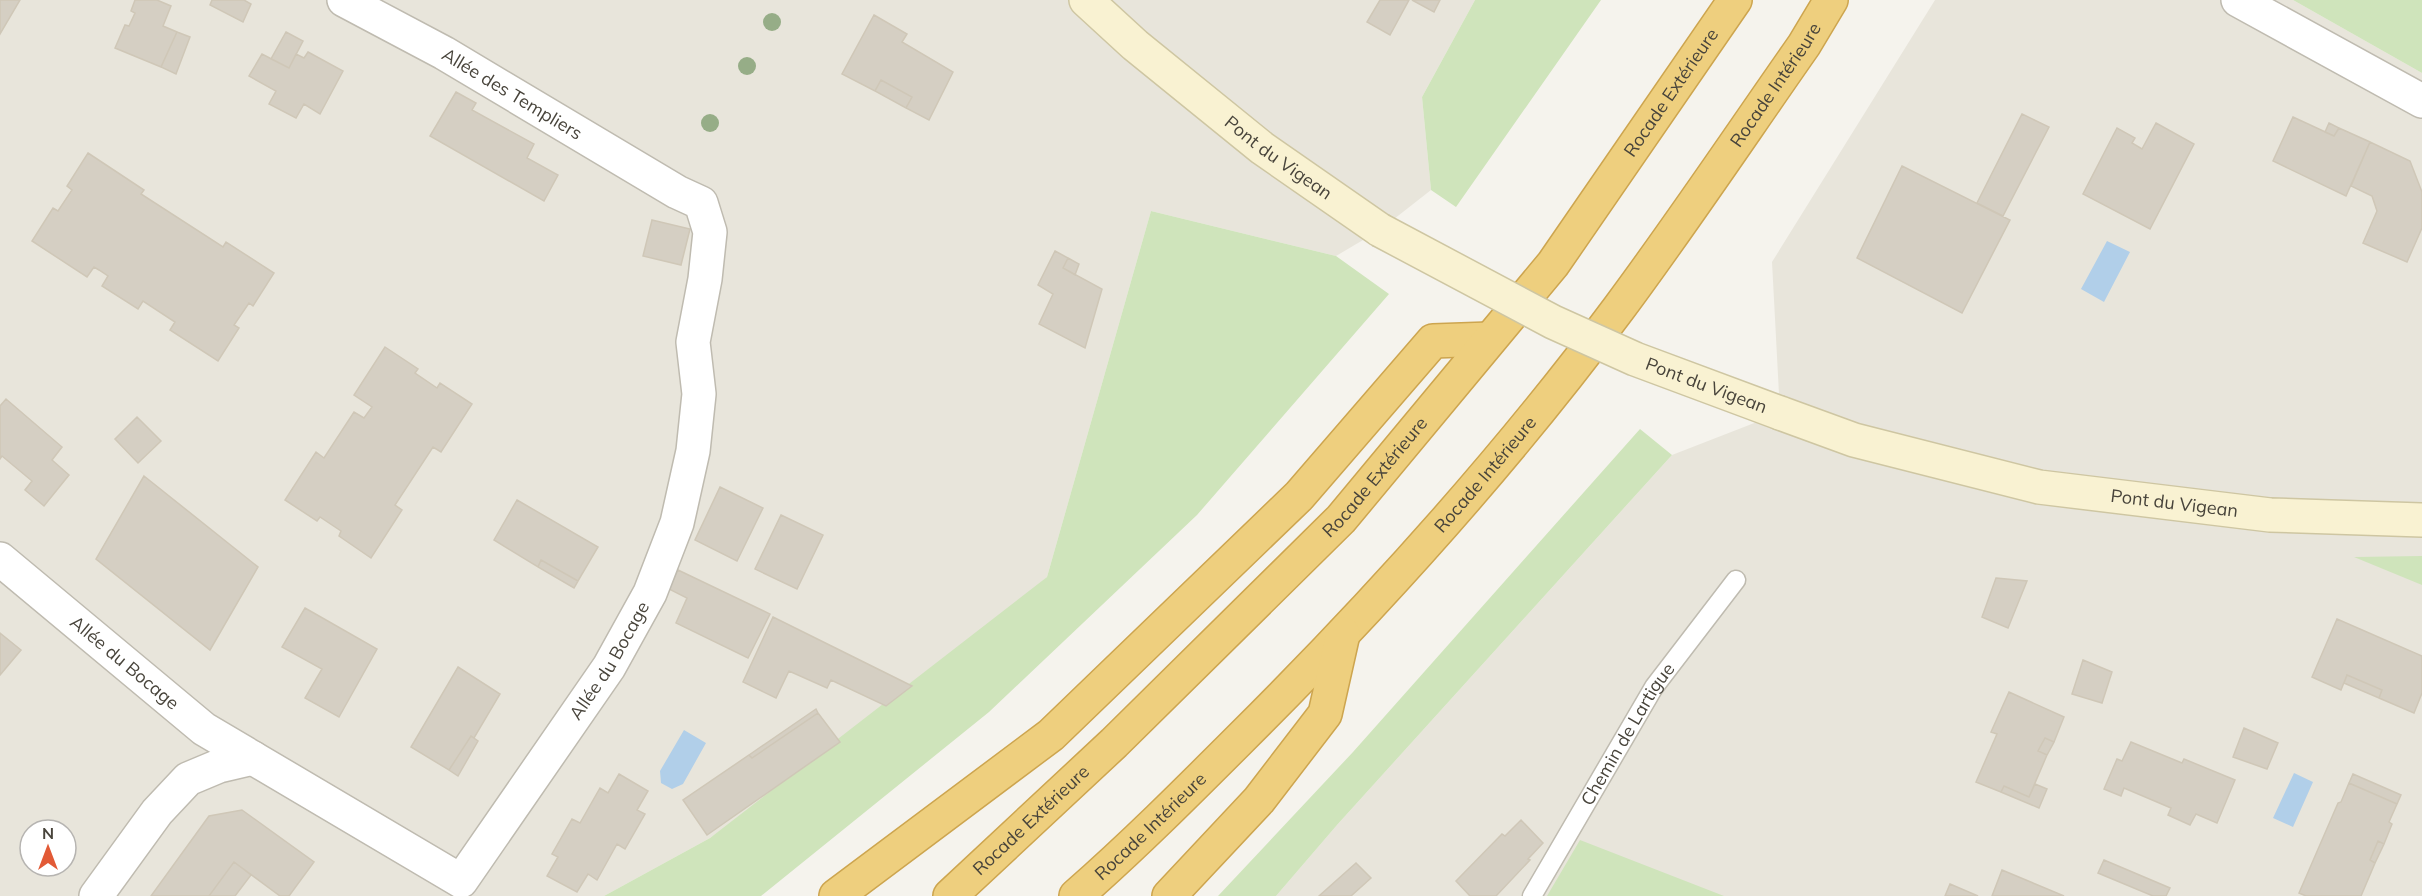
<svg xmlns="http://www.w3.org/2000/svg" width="2422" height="896" font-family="Mulish,sans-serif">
<rect width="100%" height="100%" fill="#f5f3ed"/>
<!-- residential -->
<path fill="#e8e5db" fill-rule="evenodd" d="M0 0H1475L1422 97 1431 190 1380 230 1336 256 1151 211 1047 577 917 690 710 838 604 896H0ZM30 830H66V866H30Z
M1935 0H2293L2422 73V896H1276L1337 825 1672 455 1780 413 1772 262Z"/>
<!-- green -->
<path fill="#cfe4bb" d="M1475 0H1601L1456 207 1431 190 1422 97Z
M2293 0H2422V73Z
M1151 211 1336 256 1389 294 1197 515 989 712 761 896H604L710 838 1047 577Z
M1640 429 1672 455 1337 825 1276 896H1218L1353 752Z
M2422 556V585L2354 557Z
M1580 840 1724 896H1547Z"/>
<!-- water -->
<path fill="#b1cfe9" d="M2107 241 2130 252 2104 302 2081 289Z
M684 730 706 743 683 784 672 789 661 783 660 771Z
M2294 773 2313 782 2293 827 2273 818Z"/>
<!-- building -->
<path fill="#d5cfc3" stroke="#cfc7b7" stroke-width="1.5" d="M0 0H20L0 34Z
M135 0H157L171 6 163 26 177 32 161 67 115 48 125 25 129 26 135 13 131 11Z
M212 0H244L251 4 243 22 210 5Z
M1380 0H1409L1390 35 1367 22Z
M1412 0H1440L1434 12Z
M874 15 907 34 902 42 953 72 929 120 906 108 912 97 881 80 875 91 842 74Z
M177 32 190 37 176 74 161 67Z
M286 32 303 41 289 68 271 59Z
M308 52 343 71 320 114 304 104 296 118 269 104 276 91 249 76 262 54 289 68 296 54 304 58Z
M881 80 912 97 906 108 875 91Z
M456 92 476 103 472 110 534 144 527 158 558 175 544 201 430 136Z
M2022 114 2049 127 2003 216 1977 203Z
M2293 117 2334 136 2339 128 2370 142 2346 196 2273 161Z
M2156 123 2194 144 2150 229 2083 194 2117 128 2135 138 2132 143 2142 149Z
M2329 123 2339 128 2334 136 2325 132Z
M2370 142 2410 161 2422 192V228L2407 262 2363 243 2377 211 2372 196 2351 186Z
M88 153 144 190 141 194 223 247 226 242 274 273 253 306 249 303 234 325 239 328 218 361 170 330 175 322 143 301 138 309 102 286 108 276 99 270 94 267 87 277 32 241 53 208 58 211 72 190 67 186Z
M1902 166 2010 220 1962 313 1857 258Z
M652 220 690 229 681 265 643 256Z
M1055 251 1068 258 1063 268 1102 289 1085 348 1039 324 1053 294 1038 285Z
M1068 258 1079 264 1075 275 1063 268Z
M385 347 418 369 415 373 437 388 440 383 472 404 441 452 433 447 395 505 402 510 371 558 339 536 341 531 320 517 317 521 285 500 316 452 324 458 354 412 364 418 372 407 354 395Z
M6 399 62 447 52 460 69 475 44 506 25 490 32 481 2 456 0 459V406Z
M137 417 161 441 138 463 115 439Z
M144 476 258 567 210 650 96 559Z
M720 487 763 508 737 561 695 540Z
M517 500 598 547 578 581 541 560 538 567 494 540Z
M781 515 823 535 797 589 755 569Z
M541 560 578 581 574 588 538 567Z
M678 570 770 614 748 658 676 623 687 598 669 589Z
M1996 578 2027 581 2008 628 1982 617Z
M305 608 377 649 339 717 305 698 322 669 282 647Z
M773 617 912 686 886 706 831 680 827 688 789 671 776 698 743 682Z
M2337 619 2422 656V693L2414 713 2379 698 2382 690 2347 675 2341 690 2312 677Z
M0 633 21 650 0 675Z
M2083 660 2112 672 2102 703 2072 694Z
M458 667 500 694 474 738 471 736 449 770 411 747Z
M2347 675 2382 690 2379 698 2344 683Z
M2009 692 2064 717 2054 742 2045 738 2038 751 2047 755 2029 797 2004 786 2001 792 1976 782 1997 734 1991 732Z
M816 709 818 713 752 758 749 755Z
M818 713 840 742 707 835 683 800 749 755 752 758Z
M2244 728 2278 743 2267 769 2233 757Z
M471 736 478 741 458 776 449 770Z
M2045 738 2054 742 2047 755 2038 751Z
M2131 742 2182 763 2184 759 2235 780 2217 823 2196 814 2190 825 2168 815 2171 808 2124 788 2121 796 2104 789 2117 759 2122 761Z
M619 774 648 791 637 810 645 814 625 849 617 844 597 880 588 874 577 892 547 876 558 857 552 854 572 819 580 823 600 788 608 793Z
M2353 774 2401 795 2397 804 2349 783Z
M2349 783 2397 804 2389 822 2392 824 2384 844 2378 841 2370 860 2375 863 2361 896H2306L2299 893 2338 803 2341 802Z
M2035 784 2047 789 2039 808 2001 792 2004 786 2029 797Z
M242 810 314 862 289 896H280L234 862 209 896H151L209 816Z
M1521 820 1543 843 1528 859 1530 860 1496 896H1470L1456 881 1502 834 1505 836Z
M2378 841 2384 844 2375 863 2370 860Z
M2104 860 2170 888 2166 896H2153L2098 873Z
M234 862 251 875 235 896H209Z
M1356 863 1371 878 1351 896H1319Z
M2002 870 2064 896H1992Z
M1950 884 1978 896H1945Z"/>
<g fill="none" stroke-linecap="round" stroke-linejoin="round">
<!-- lane casing -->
<g stroke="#bfbbb0" stroke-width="21">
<g id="lane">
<path id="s1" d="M1532 896 1654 687 1736 580"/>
</g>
</g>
<!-- street casing -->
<g stroke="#bfbbb0" stroke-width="36">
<g id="street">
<path d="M2238 0 2422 101"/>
<path id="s2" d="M0 559 204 729 461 881 609 667 650 593 677 523 693 451 699 394 693 342 705 279 710 232 701 203 677 192 444 53 344 0"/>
<path d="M96 896 157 812 188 779 219 766 253 758"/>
</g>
</g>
<!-- secondary casing -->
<g stroke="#cec6a2" stroke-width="36">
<g id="secondary">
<path id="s3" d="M1086 0 1135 45 1262 148 1380 230"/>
<path id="s4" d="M1780 413 1854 440 2039 487 2270 515 2422 520"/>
</g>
</g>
<!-- highway casing -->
<g stroke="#cda54f" stroke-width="36">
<g id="highway">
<path d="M836 896 1051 735 1299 496 1433 341 1490 339"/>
<path id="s5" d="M950 896 1114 743 1341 519 1553 264 1735 0"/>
<path id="s6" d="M1076 896C1133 846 1186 793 1239 740 1375 605 1505 461 1619 308 1683 222 1743 132 1804 45L1831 0"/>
<path d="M1169 896 1259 800 1325 714 1343 634"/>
</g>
</g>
<!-- lane -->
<use href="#lane" stroke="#fff" stroke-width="18"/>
<!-- street -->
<use href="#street" stroke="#fff" stroke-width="33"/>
<!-- secondary -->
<use href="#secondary" stroke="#f9f2d2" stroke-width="33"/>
<!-- highway -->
<use href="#highway" stroke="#eecf7e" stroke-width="33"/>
<!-- secondary-bridge casing -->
<g stroke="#cec6a2" stroke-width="36" stroke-linecap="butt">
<g id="secondary-bridge">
<path id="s7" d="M1380 230 1553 322 1635 359 1780 413"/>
</g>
</g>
<!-- secondary-bridge -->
<use href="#secondary-bridge" stroke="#f9f2d2" stroke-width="33"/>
</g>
<!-- trees -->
<g fill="#96ad87">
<circle cx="772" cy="22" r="9"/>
<circle cx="747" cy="66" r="9"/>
<circle cx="710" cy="123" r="9"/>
</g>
<g text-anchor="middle" stroke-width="4.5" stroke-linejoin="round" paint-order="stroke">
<!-- street labels -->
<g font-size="18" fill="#48443b" stroke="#fff">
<text dy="6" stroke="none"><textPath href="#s6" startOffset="1074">Rocade Intérieure</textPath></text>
<text dy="6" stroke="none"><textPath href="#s5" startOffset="1083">Rocade Extérieure</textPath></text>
<text transform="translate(512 94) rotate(31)" y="6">Allée des Templiers</text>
<text dy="6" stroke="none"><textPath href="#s3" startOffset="249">Pont du Vigean</textPath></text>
<text dy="6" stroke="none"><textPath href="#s7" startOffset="362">Pont du Vigean</textPath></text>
<text dy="6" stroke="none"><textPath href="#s6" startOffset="588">Rocade Intérieure</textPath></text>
<text dy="6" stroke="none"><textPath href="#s5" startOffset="597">Rocade Extérieure</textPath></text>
<text dy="6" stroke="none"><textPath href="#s4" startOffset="406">Pont du Vigean</textPath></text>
<text dy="6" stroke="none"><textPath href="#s2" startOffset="830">Allée du Bocage</textPath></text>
<text dy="6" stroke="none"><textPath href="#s2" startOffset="162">Allée du Bocage</textPath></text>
<text dy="6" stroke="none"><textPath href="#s1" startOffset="188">Chemin de Lartigue</textPath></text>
<text dy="6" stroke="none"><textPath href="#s5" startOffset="111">Rocade Extérieure</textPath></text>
<text dy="6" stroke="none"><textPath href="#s6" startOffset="102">Rocade Intérieure</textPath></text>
</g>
</g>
<!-- north arrow -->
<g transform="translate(48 848)"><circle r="28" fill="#ffffff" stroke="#b6b4b1" stroke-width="1.5"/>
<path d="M0-4.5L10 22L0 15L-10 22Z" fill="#e25a36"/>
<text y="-9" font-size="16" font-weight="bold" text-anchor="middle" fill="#48443b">N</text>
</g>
</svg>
